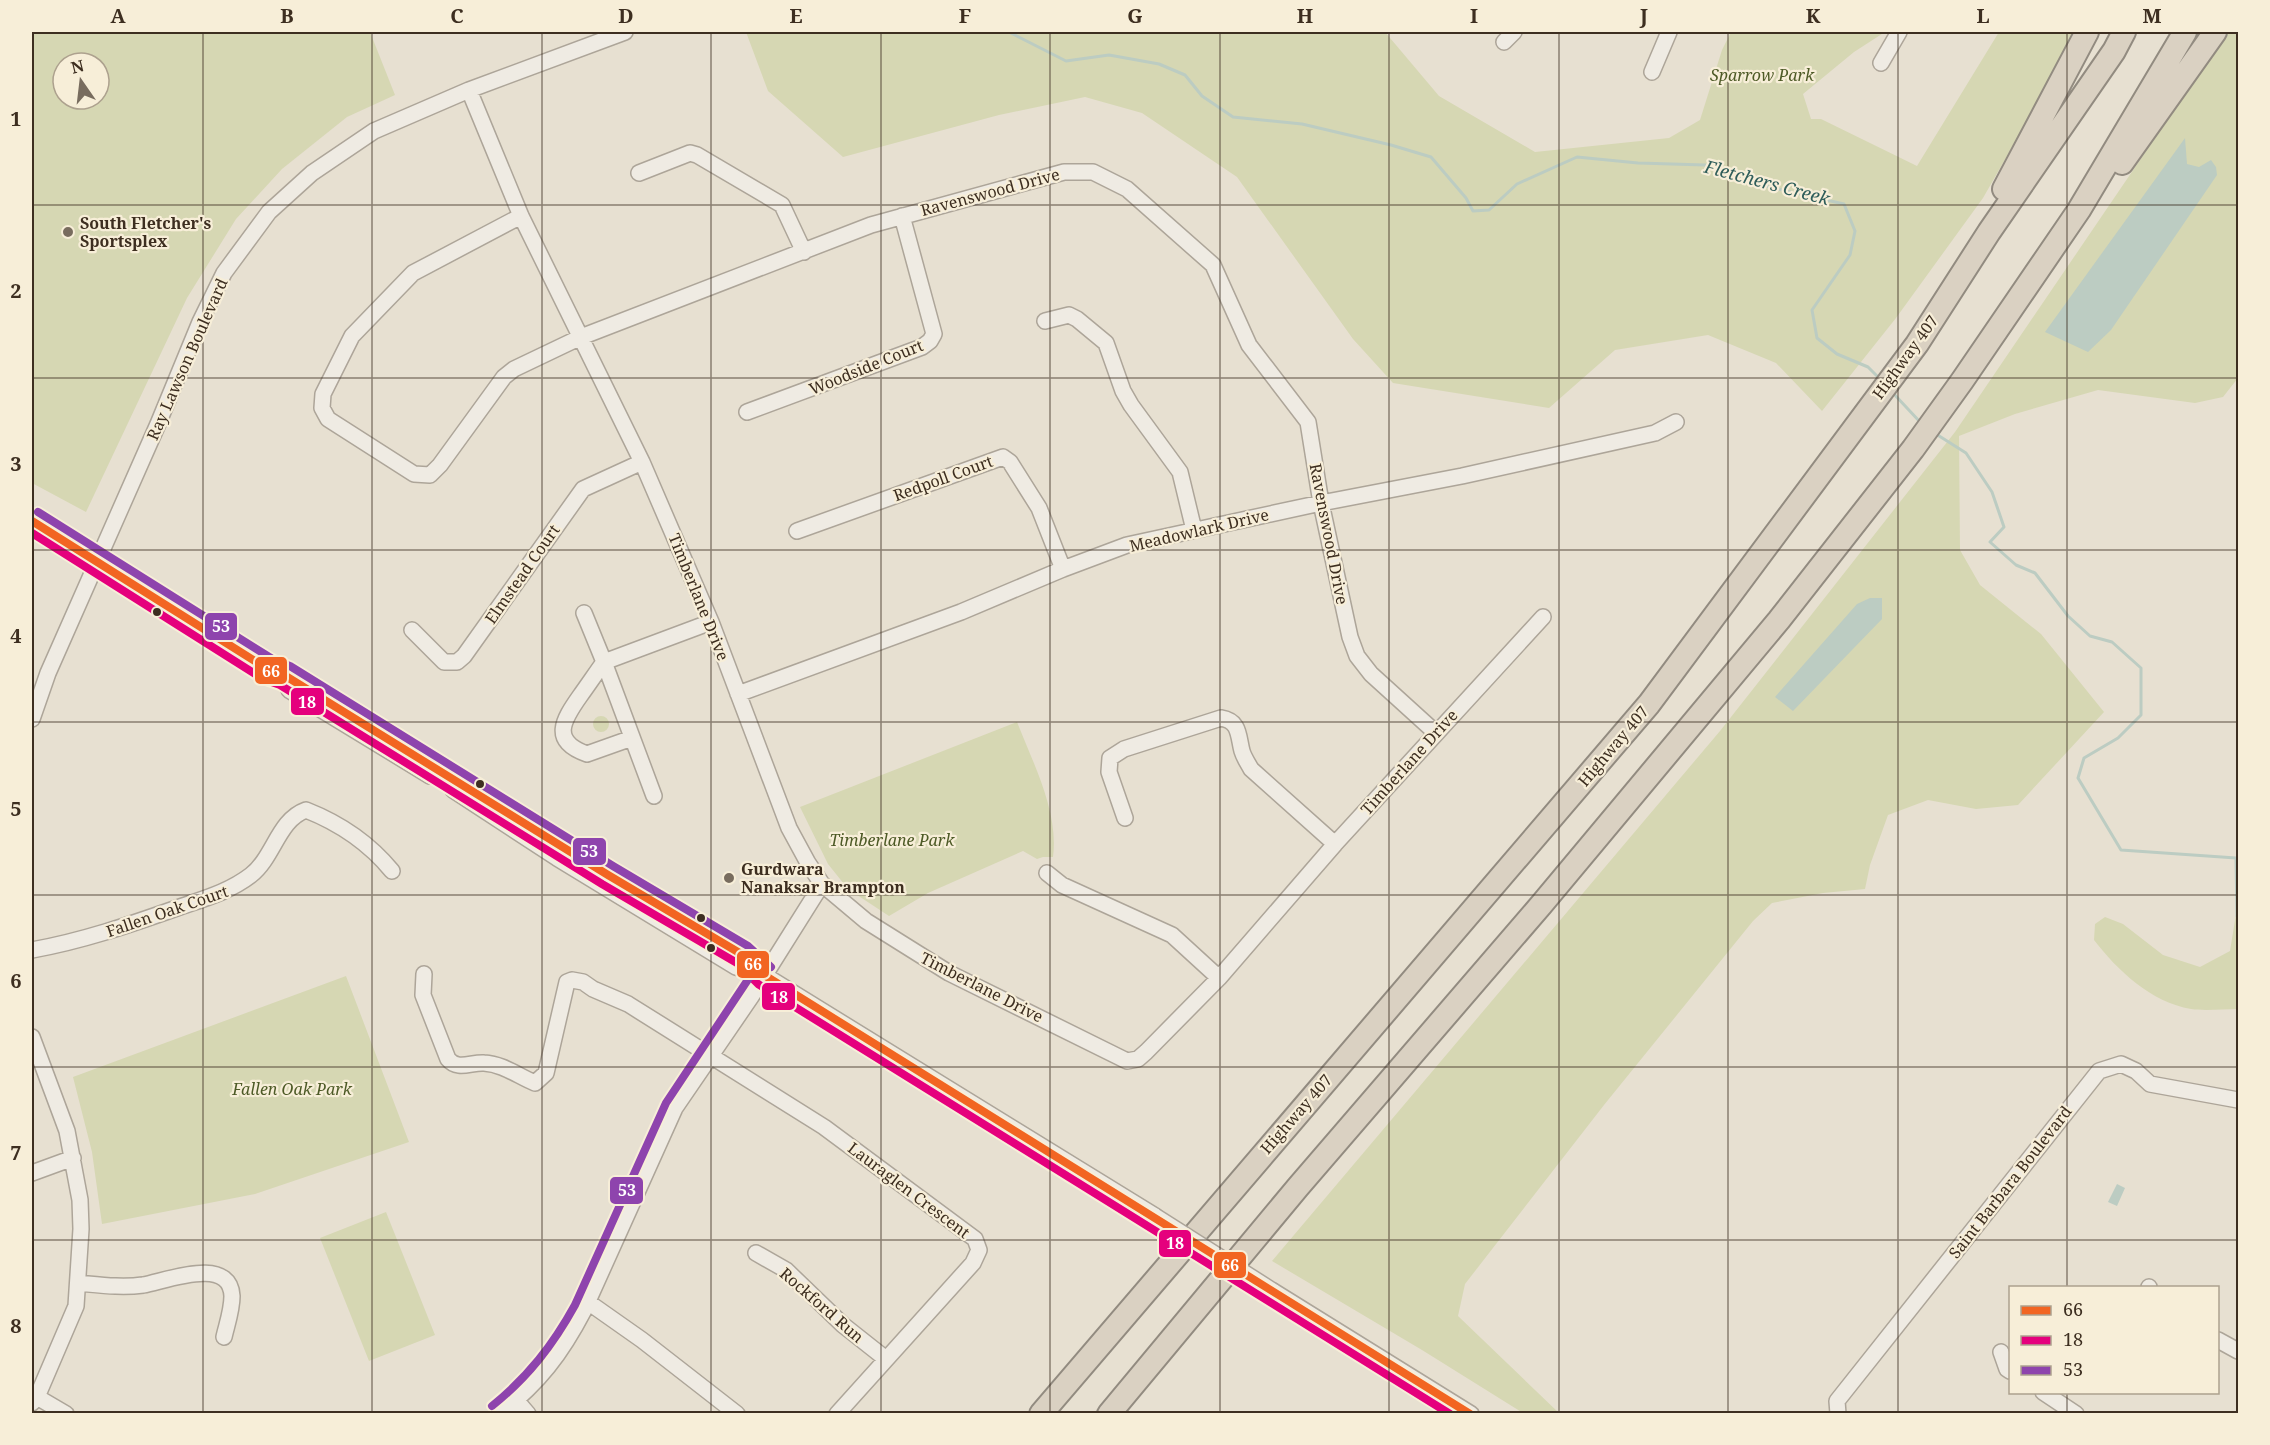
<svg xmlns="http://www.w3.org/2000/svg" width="2270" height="1445" font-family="'Noto Serif',serif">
<rect width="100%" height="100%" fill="#e7e0d1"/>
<!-- green -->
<path fill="#d6d7b3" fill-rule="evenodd" d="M32 32H370L395 95 347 117 282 169 236 219 187 298 86 512 32 483ZM63 63H99V99H63Z
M746 32H1385L1439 96 1535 152 1669 138 1700 120 1722 50 1731 32H1885L1854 52 1803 94 1811 119H1821L1917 166 1999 32H2075L2047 86 1983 198 1896 318 1822 411 1776 363 1708 335 1615 350 1549 408 1393 383 1353 339 1237 177 1142 113 1085 97 999 115 843 157 768 91Z
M2227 32H2238V378L2223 397 2195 403 2098 390 2015 414 1959 436 1960 550 1980 585 2041 634 2104 712 2018 805 1976 809 1928 800 1888 815 1870 865 1865 889 1823 893 1772 903 1753 921 1604 1105 1465 1284 1458 1316 1559 1413H1523L1422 1350 1272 1261 1720 731 1955 432Z
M593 724a8 8 0 1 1 16 0a8 8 0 1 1-16 0Z
M1017 722C1033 763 1059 812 1053 857H1043L1037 859 1023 851 928 893 889 916 848 889 828 864 800 807Z
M2238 911V1009C2223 1009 2205 1011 2191 1009 2151 1002 2118 971 2094 940L2095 924 2105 917 2123 924 2163 955 2200 967 2230 951 2236 914Z
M346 976 409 1142 255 1194 102 1224 92 1152 73 1077Z
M386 1212 435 1335 369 1361 320 1238Z"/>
<!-- water -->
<path fill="#bcccc2" d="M2185 138 2187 164 2199 167 2211 160 2216 167 2217 175 2111 330 2088 352 2045 332Z
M1870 598H1882V619L1793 711 1775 697 1857 604Z
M2117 1184 2125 1188 2117 1206 2108 1202Z"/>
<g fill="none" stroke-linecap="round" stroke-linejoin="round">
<!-- stream -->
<path stroke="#bcccc2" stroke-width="3" d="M1009 32 1066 61 1109 55 1159 64 1185 75 1202 96 1233 117 1302 124 1391 145 1431 157 1466 198 1473 211 1489 210 1517 184 1577 157 1638 163 1705 165 1769 187 1844 204 1855 231 1850 255 1812 310 1817 338 1837 354 1868 367 1880 379
M1893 393 1921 423
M1936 434 1966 453 1992 492 2004 527 1990 542 2016 565 2035 573 2068 616 2090 636 2112 642 2141 668V715L2118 738 2084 758 2078 778 2121 850 2236 858 2237 916 2238 918"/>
<!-- minor casing -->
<g stroke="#ada599" stroke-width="18">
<path id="minor" d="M1504 42 1514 32
M1881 63 1899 32
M1652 72 1669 32
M469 90 521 216 642 462 711 622 789 828 808 863 822 884 866 921 949 973 1127 1061 1138 1059 1146 1052 1219 978 1335 844 1543 617
M639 173 690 153 697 155 782 205 804 252
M521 216 413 273 352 336 323 394 322 408 328 419 414 474 430 475 440 465 504 377 514 369 581 337 871 225 1064 172H1093L1127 189 1213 265 1249 345 1308 422 1321 503 1350 637 1357 656 1371 674 1436 733
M1045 321 1069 315 1077 319 1106 343 1123 391 1131 405 1180 472 1194 530
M747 412 922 347 930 341 934 334 902 216
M32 521 269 670 284 675 608 875 743 955 764 975 1155 1216
M797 531 1003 457 1010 462 1039 508 1063 569
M584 613 604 662C596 673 588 685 580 696 563 720 550 741 587 754L632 738
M412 630 444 662H457L464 656 583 489 642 462
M289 690 430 776
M738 694 961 612 1063 569 1127 545 1321 503 1462 476 1655 433 1676 422
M32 719 48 673 158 424 200 322 224 273 269 212 312 173 374 131 469 90 625 32
M453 790 557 858 736 967 761 974
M654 796 604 662 711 622
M1125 818 1109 772 1110 758 1124 749 1221 718C1240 721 1238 736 1242 751 1244 758 1248 763 1251 769L1335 844
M1047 873 1062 885 1172 935 1219 978
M32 950C82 941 129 925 177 908 203 899 229 892 251 875 274 857 278 820 306 810 339 823 369 843 392 871
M424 974 423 995 448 1059C458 1071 471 1062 484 1063 503 1064 518 1076 535 1083L546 1073 567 982 572 980 583 982 593 989 628 1004 824 1127 975 1239 979 1250 973 1263 837 1414
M32 1037 67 1131 80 1200 81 1229 76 1306 37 1397 32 1403
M32 1173 73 1158
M756 1253 786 1270 843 1325 886 1359
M78 1283C100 1285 122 1288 143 1285 166 1281 230 1255 232 1296 232 1310 227 1324 224 1337
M2149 1287V1288
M1273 1291 1471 1414
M588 1302 642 1340 737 1414
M2218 1340 2238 1351
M2001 1352 2007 1369 2010 1371
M2043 1392 2076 1414
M37 1397 66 1414
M516 1400 528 1414
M499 1414C539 1383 561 1354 584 1310L675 1108 751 997 822 884
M1838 1414 1837 1401 2099 1071 2121 1064 2136 1071 2150 1084 2238 1100"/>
</g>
<!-- highway casing -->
<g stroke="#928b80" stroke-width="26">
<path id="highway" d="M2122 163 2215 32
M2004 189 2087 32
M1041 1414 1649 704 1917 344 1989 232 2114 51 2124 32
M1109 1414 1298 1187 1541 905 1779 620 1913 449 1962 381 2079 210 2185 32"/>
</g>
<!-- minor -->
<use href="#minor" stroke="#efebe3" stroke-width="15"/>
<!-- highway -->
<use href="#highway" stroke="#dad1c2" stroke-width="22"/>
<!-- minor-bridge casing -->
<g stroke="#ada599" stroke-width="18" stroke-linecap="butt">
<path id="minor-bridge" d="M1155 1216 1273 1291"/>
</g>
<!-- minor-bridge -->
<use href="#minor-bridge" stroke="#efebe3" stroke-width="15"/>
<!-- bus-1 casing -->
<g stroke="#f7eed8" stroke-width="12">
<path id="bus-1" d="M32 521 269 670 284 675 608 875 743 955 764 975 1470 1414"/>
</g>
<!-- bus-2 casing -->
<g stroke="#f7eed8" stroke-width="12">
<path id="bus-2" d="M32 533 263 679 280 685 602 884 737 963 758 984 1450 1414"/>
</g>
<!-- bus-3 casing -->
<g stroke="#f7eed8" stroke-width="12">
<path id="bus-3" d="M38 512 274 660 290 666 613 866 748 946 771 967
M492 1406C528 1377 553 1345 575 1305L666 1103 755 969"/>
</g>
<!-- bus-1 -->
<use href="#bus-1" stroke="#f26522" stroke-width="8"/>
<!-- bus-2 -->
<use href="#bus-2" stroke="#e5007d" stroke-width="8"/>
<!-- bus-3 -->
<use href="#bus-3" stroke="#8e44ad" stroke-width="8"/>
</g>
<!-- grid -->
<path fill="none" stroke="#3d2e20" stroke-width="1.5" stroke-opacity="0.55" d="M203 32V1414M372 32V1414M542 32V1414M711 32V1414M881 32V1414M1050 32V1414M1220 32V1414M1389 32V1414M1559 32V1414M1728 32V1414M1898 32V1414M2067 32V1288M32 205H2238M32 378H2238M32 550H2238M32 722H2238M32 895H2238M32 1067H2238M32 1240H2238M2067 1392V1414"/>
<!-- markers -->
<g fill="#786c5e" stroke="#f7eed8" stroke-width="2">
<circle cx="68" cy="232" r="6"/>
<circle cx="729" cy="878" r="6"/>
</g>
<g fill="#3d2e20" stroke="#f7eed8" stroke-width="2">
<circle cx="157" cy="612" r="5"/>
<circle cx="480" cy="784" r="5"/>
<circle cx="701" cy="918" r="5"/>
<circle cx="711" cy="948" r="5"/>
</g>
<g text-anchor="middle" stroke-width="4.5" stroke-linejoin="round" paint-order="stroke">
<!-- park labels -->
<g font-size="16" font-style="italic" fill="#4d5a26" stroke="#f7eed8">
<text x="1762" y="81">Sparrow Park</text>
<text x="892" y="846">Timberlane Park</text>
<text x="292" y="1095">Fallen Oak Park</text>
</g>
<!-- street labels -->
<g font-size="16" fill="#3d2e20" stroke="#f7eed8">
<text transform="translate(990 192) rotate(-15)" y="6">Ravenswood Drive</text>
<text transform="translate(1905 357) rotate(-54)" y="6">Highway 407</text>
<text transform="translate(187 359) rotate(-66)" y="6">Ray Lawson Boulevard</text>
<text transform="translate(866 367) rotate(-22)" y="6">Woodside Court</text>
<text transform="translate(943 478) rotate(-20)" y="6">Redpoll Court</text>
<text transform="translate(1199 530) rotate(-13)" y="6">Meadowlark Drive</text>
<text transform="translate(1329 534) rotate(79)" y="6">Ravenswood Drive</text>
<text transform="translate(522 574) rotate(-55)" y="6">Elmstead Court</text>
<text transform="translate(699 597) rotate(68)" y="6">Timberlane Drive</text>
<text transform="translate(1613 746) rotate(-50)" y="6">Highway 407</text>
<text transform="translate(1409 762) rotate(-48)" y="6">Timberlane Drive</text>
<text transform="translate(167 911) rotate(-19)" y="6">Fallen Oak Court</text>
<text transform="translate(982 987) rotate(27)" y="6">Timberlane Drive</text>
<text transform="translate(1296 1114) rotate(-49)" y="6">Highway 407</text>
<text transform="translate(2010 1182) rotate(-52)" y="6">Saint Barbara Boulevard</text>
<text transform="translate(909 1190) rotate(37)" y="6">Lauraglen Crescent</text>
<text transform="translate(822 1305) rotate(41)" y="6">Rockford Run</text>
</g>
<!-- poi labels -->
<g font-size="16" font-weight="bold" fill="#3d2e20" stroke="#f7eed8" text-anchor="start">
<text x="80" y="229">South Fletcher's<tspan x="80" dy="18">Sportsplex</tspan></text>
<text x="741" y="875">Gurdwara<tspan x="741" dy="18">Nanaksar Brampton</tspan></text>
</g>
<!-- water labels -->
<g font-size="18" font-style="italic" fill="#2f5d5a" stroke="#f7eed8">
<text transform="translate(1767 183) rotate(15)" y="6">Fletchers Creek</text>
</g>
</g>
<g stroke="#f7eed8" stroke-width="2">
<rect x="204" y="612" width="34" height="29" rx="6" fill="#8e44ad"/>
<rect x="254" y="656" width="34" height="29" rx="6" fill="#f26522"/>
<rect x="290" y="687" width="35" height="29" rx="6" fill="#e5007d"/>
<rect x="572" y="837" width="35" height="29" rx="6" fill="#8e44ad"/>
<rect x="736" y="950" width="34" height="29" rx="6" fill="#f26522"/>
<rect x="761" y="982" width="35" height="29" rx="6" fill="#e5007d"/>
<rect x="609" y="1176" width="35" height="29" rx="6" fill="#8e44ad"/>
<rect x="1158" y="1229" width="34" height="29" rx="6" fill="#e5007d"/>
<rect x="1213" y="1251" width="34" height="28" rx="6" fill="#f26522"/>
</g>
<g font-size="16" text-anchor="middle" font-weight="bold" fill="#fff">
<text x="221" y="632">53</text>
<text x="271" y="677">66</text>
<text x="307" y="708">18</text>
<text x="589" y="857">53</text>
<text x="753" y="970">66</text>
<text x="779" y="1003">18</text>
<text x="627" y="1196">53</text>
<text x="1175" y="1249">18</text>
<text x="1230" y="1271">66</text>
</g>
<!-- border -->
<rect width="2270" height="1445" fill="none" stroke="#f7eed8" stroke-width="66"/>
<!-- legend -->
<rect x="2009" y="1286" width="210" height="108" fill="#f7eed8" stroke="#ada18e" stroke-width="1.5"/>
<rect x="2021" y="1306" width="30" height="9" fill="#f26522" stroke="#ada18e" stroke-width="1.5"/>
<text x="2063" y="1316" font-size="18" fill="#3d2e20">66</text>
<rect x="2021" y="1336" width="30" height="9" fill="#e5007d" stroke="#ada18e" stroke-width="1.5"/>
<text x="2063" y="1346" font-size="18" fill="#3d2e20">18</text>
<rect x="2021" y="1366" width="30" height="9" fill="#8e44ad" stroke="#ada18e" stroke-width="1.5"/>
<text x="2063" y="1376" font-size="18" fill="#3d2e20">53</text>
<!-- north arrow -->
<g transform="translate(81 81) rotate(346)"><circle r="28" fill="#f7eed8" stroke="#ada18e" stroke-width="1.5"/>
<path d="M0-4.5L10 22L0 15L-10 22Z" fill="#786c5e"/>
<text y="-9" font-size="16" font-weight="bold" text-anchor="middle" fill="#3d2e20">N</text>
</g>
<rect x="33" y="33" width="2204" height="1379" fill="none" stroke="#3d2e20" stroke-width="2"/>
<g font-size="20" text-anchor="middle" font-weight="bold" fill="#3d2e20">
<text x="118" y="23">A</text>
<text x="287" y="23">B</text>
<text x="457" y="23">C</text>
<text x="626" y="23">D</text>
<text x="796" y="23">E</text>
<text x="965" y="23">F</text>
<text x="1135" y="23">G</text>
<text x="1305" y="23">H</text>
<text x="1474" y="23">I</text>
<text x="1644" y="23">J</text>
<text x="1813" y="23">K</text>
<text x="1983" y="23">L</text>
<text x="2152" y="23">M</text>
<text x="16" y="126">1</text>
<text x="16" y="298">2</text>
<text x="16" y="471">3</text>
<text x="16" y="643">4</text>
<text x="16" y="816">5</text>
<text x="16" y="988">6</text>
<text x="16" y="1160">7</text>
<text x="16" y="1333">8</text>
</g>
</svg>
